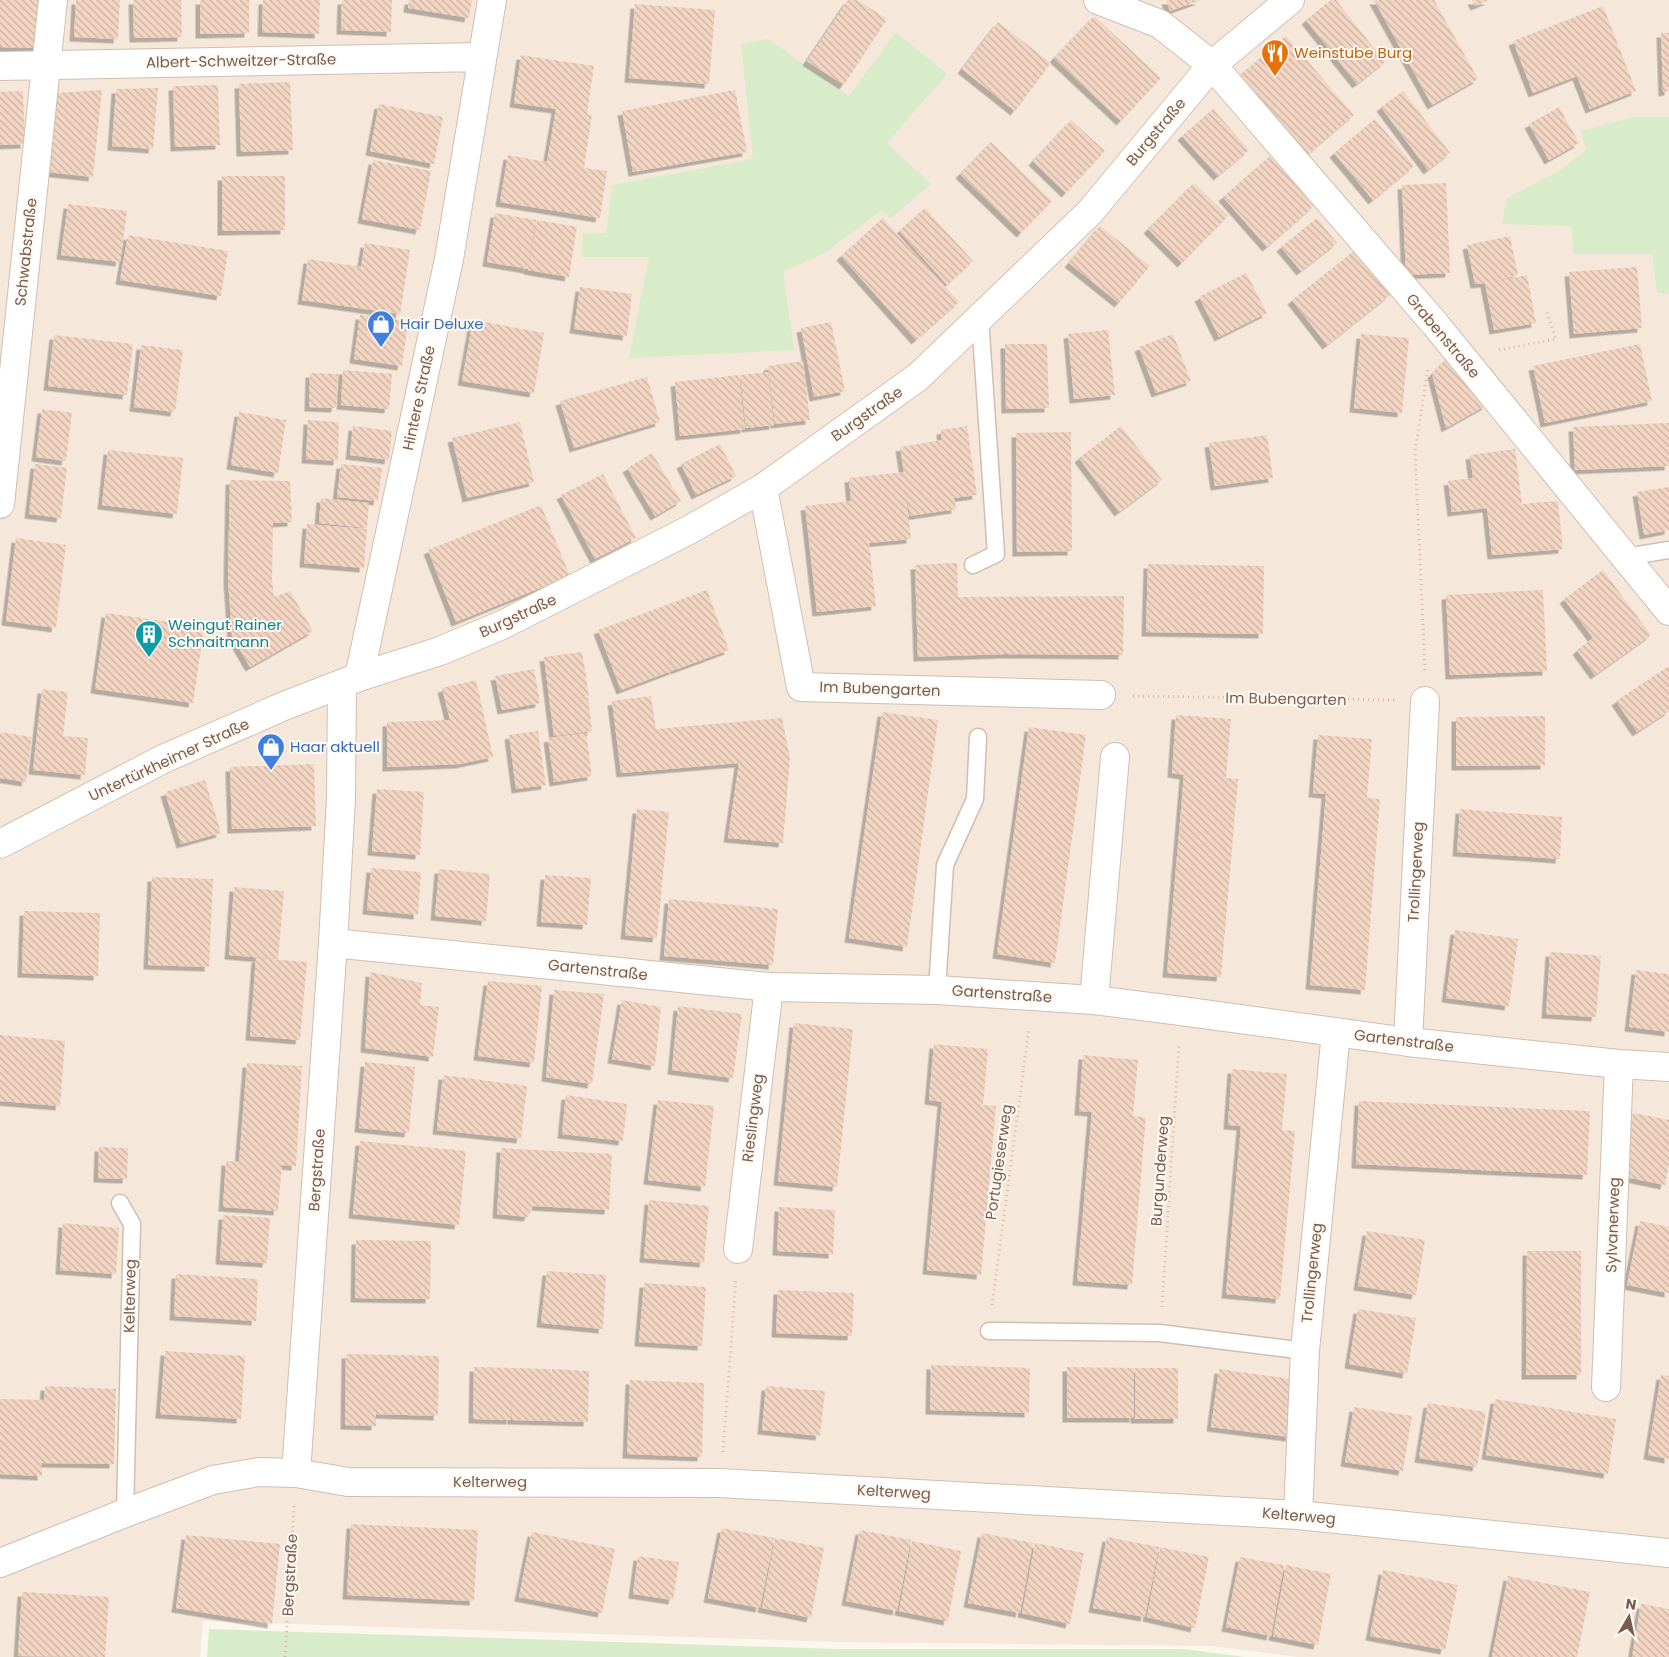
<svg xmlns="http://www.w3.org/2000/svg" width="1669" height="1657" font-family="Poppins,sans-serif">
<defs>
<pattern id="building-back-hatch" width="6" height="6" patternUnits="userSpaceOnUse" patternTransform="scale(1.25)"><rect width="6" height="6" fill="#f3d5c3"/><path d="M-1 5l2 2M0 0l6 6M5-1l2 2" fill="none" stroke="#cab0a1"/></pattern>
<filter id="shadow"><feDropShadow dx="-4.5" dy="4.5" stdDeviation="0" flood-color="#0004"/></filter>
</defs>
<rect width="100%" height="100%" fill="#fdf6ec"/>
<!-- residential -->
<path fill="#f5e8da" d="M0 0H1669V1657H1297L1212 1646 839 1642 203 1621 200 1657H0Z"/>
<!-- garden -->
<path fill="#d8ecc9" d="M896 32 947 74 887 143 931 184 890 219 882 210 826 252 783 272 794 350 629 358 649 257H582L583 234 606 233 612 185 753 159 741 44 768 39 849 96Z
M1633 117H1669V294L1657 292 1652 254H1573L1572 226 1502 224 1507 198 1559 171 1586 150 1581 131Z
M209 1629 837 1649H1183L1245 1657H207Z"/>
<!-- building -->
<path fill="url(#building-back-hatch)" filter="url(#shadow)" d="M0 0H40L38 48 0 47Z
M76 0H120L118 39 74 37Z
M133 0H181L182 37 134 38Z
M200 0H249V33L200 34Z
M263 0H320L319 34 262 32Z
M342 0H392L391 32 341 30Z
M409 0H472L469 18 408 8Z
M848 0H857L887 19 844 85 807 61Z
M1166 0H1201L1170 11Z
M1331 0H1336L1385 62 1357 84 1306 20Z
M1374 0H1434L1478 79 1432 105Z
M1472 0H1490L1475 6Z
M635 4 715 10 709 84 629 78Z
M1603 6 1636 91 1590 109 1577 76 1533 93 1513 41Z
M1094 16 1161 78 1121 121 1054 58Z
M998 22 1051 63 1015 111 962 69Z
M1661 33H1669V91L1663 92Z
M1286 36 1354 115 1308 154 1240 75Z
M521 55 594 66 587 114 592 115 584 168 607 171 600 218 500 202 508 155 547 162 556 109 514 103Z
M290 82 293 150 241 152 239 84Z
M218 85 220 145 175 147 173 86Z
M158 88 153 149 112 146 116 89Z
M102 90 93 177 47 172 56 93Z
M735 90 747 152 633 172 622 111Z
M23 91 25 144 0 145V92Z
M1403 91 1450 153 1428 170 1381 107Z
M379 104 443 117 434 164 370 151Z
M1559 107 1579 143 1549 160 1529 124Z
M1213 109 1249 150 1218 176 1182 136Z
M1375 119 1414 166 1373 200 1334 153Z
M1071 120 1105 151 1066 193 1033 161Z
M991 142 1052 201 1021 233 960 174Z
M1270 156 1314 206 1267 247 1223 197Z
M373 160 431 171 420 230 362 219Z
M222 176H285V230L222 231Z
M1194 183 1228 216 1182 263 1148 229Z
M1446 183 1450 273 1406 275 1402 185Z
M68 204 127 211 120 262 61 255Z
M925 208 973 261 947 285 899 231Z
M495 213 536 220 528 269 487 262Z
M883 218 959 302 916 340 841 256Z
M1317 218 1337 243 1301 271 1281 247Z
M537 220 577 227 569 277 528 270Z
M1100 226 1150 266 1119 303 1069 263Z
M128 235 228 251 221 296 120 280Z
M1510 236 1518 275 1493 282 1527 275 1536 323 1494 330 1485 283 1475 284 1467 245Z
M365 243 410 250 400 314 302 300 308 259 361 267Z
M1354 251 1390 295 1327 345 1292 300Z
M1637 267 1642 328 1574 334 1569 272Z
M1246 273 1267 313 1219 337 1199 297Z
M580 287 632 294 627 336 574 329Z
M360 315 408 321 402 366 354 359Z
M473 320 544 333 534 393 462 381Z
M831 322 845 391 814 397 801 328Z
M1108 330 1115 395 1074 399 1068 334Z
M1173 334 1191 381 1156 393 1139 347Z
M1361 334 1409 338 1402 413 1354 408Z
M54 335 133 344 127 395 48 386Z
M1005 344H1047L1049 408 1006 409Z
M1640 344 1652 401 1545 423 1533 366Z
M141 345 183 350 175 412 134 407Z
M1448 357 1487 405 1446 428 1432 374Z
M803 361 810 420 775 424 768 366Z
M343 370 392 374 389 409 341 405Z
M768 372 774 425 746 428 740 375Z
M310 373 338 374 336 408 309 407Z
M739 375 745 429 680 436 675 382Z
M647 377 660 422 574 448 560 401Z
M42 409 72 413 66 461 36 457Z
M239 412 286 420 278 473 231 465Z
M308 420 339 422 338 461 306 459Z
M520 422 534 482 467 498 452 438Z
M1669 423V466L1575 470 1573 427Z
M353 426 392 431 389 460 350 455Z
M967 426 977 495 954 498 956 509 910 516 905 486 911 539 869 543 876 606 817 612 805 506 851 501 849 478 904 472 900 447 942 440 941 430Z
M1121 426 1162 480 1119 512 1079 458Z
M1071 432 1072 551 1017 552 1016 433Z
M1267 435 1273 478 1215 486 1209 443Z
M720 444 736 476 696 495 681 464Z
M1515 449 1522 504 1558 501 1563 549 1492 555 1487 508 1452 512 1448 481 1473 478 1470 455Z
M108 450 183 458 177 514 102 505Z
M652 453 681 501 655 516 627 468Z
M35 464 67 468 61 518 29 514Z
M341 464 382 468 378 501 337 497Z
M603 474 636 538 595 559 561 495Z
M230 480 290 481 292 522 273 523 272 579 274 597 290 591 313 631 250 667 232 636 228 579Z
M1669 487V530L1644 535 1637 492Z
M321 498 369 503 367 528 319 523Z
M541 505 570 576 456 622 428 550Z
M307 524 367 529 364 568 304 563Z
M16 538 66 545 56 628 6 621Z
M957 563 958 597 1124 596 1123 655 1005 654 918 657 915 565Z
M1148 564 1264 566 1263 634 1146 632Z
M1603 570 1651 635 1595 675 1577 650 1593 638 1564 599Z
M707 590 729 650 675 670 657 619 674 670 621 690 598 630Z
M1543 590 1547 671 1450 675 1446 595Z
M106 613 204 627 193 703 95 689Z
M582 652 589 696 564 699 588 697 592 731 554 736 544 657Z
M1669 666V711L1637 732 1616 701Z
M534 669 540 703 502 710 495 676Z
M476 680 493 757 460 764 387 767V722L450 720 442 688Z
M42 689 68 692 63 736 88 738 85 775 33 770Z
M651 696 656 729 782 718 790 758 783 843 728 838 739 763 621 773 612 701Z
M882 712 938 720 907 947 849 938Z
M1176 715 1231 719 1226 778 1238 779 1221 977 1167 973 1184 775 1172 773Z
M1545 716V765L1456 766V717Z
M1029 727 1086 735 1055 963 997 954Z
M538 731 546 785 516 789 509 735Z
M0 732 32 737 26 782 0 778Z
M586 733 592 776 554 782 548 738Z
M1318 735 1372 739 1367 798 1380 799 1365 990 1310 985 1326 794 1313 793Z
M314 764 316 826 232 829 230 767Z
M205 780 221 833 181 844 165 792Z
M377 789 424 792 420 855 372 851Z
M637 809 669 812 657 938 625 935Z
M1460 809 1562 817 1560 859 1457 852Z
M371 868 421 872 418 915 367 910Z
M439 869 490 874 486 921 435 916Z
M545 875 591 878 587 925 541 922Z
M152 877 213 879 209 967 148 965Z
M234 887 284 891 278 959 229 955Z
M669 899 778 909 773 965 664 956Z
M24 911 100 913 98 976 22 973Z
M1455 930 1518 939 1509 1006 1446 998Z
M1550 952 1601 956 1596 1017 1546 1014Z
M256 958 307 962 300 1040 250 1036Z
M1636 970 1669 974V1032L1629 1027Z
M370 972 422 983 420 1005 439 1007 433 1057 365 1048Z
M488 981 542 986 534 1063 478 1056Z
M554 990 604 994 592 1084 546 1077Z
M622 1000 661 1007 655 1066 612 1059Z
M678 1006 742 1014 733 1078 672 1070Z
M794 1023 853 1029 837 1187 778 1181Z
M0 1035 65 1041 60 1106 0 1101Z
M934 1044 988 1049 983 1105 996 1106 981 1275 927 1270 942 1102 929 1100Z
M1083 1055 1138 1060 1133 1116 1146 1117 1132 1285 1077 1281 1092 1112 1079 1111Z
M365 1062 415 1067 409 1133 359 1128Z
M247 1063 302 1066 296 1166 282 1165 278 1211 223 1207 226 1161 239 1162Z
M1232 1069 1287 1074 1282 1130 1295 1131 1280 1299 1226 1294 1241 1126 1228 1125Z
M443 1075 527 1086 521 1139 437 1130Z
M566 1095 627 1104 623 1141 562 1134Z
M658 1100 714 1106 705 1187 648 1180Z
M1359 1101 1590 1111 1587 1175 1356 1164Z
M1633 1113 1669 1120V1163L1665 1185 1621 1176Z
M360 1141 466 1151 459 1225 353 1214Z
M99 1147 128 1148 127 1179 98 1178Z
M501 1148 612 1154 609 1210 533 1206 528 1217 497 1214Z
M649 1200 709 1206 704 1263 644 1258Z
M779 1207 835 1210 833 1254 777 1251Z
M223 1215 270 1218 267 1263 220 1260Z
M1640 1221 1669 1227V1293L1627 1285Z
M63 1223 119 1228 116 1274 60 1270Z
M1367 1231 1425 1240 1416 1295 1358 1286Z
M356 1240 431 1241 430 1299 355 1298Z
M1527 1251H1581V1375H1526Z
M547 1271 606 1275 603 1329 541 1323Z
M176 1274 258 1279 256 1321 174 1316Z
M644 1283 706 1287 702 1346 639 1342Z
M778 1290 854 1293 852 1336 776 1333Z
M1358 1309 1416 1318 1407 1374 1349 1364Z
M165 1351 245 1356 241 1419 160 1414Z
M346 1354 439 1356 438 1416 376 1414V1426L345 1425Z
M931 1365 1030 1368 1029 1413 930 1410Z
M474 1367 551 1369 550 1421 512 1420V1399L511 1420 473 1419Z
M1067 1367 1134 1368V1418H1067Z
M1135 1368H1178V1419H1135Z
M552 1369 589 1371 588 1422 550 1421Z
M1219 1369 1298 1380 1290 1437 1211 1427Z
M1661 1375 1669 1376V1459L1648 1455Z
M630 1380 704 1383 702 1457 627 1454Z
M45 1386 116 1389 114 1464 42 1463V1476L0 1474V1399L44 1400Z
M766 1386 825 1391 820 1436 762 1430Z
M1495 1399 1616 1419 1608 1474 1486 1455Z
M1428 1403 1486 1412 1477 1467 1419 1458Z
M1354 1407 1412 1416 1403 1471 1345 1462Z
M351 1524 478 1530 474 1601 347 1595Z
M722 1528 774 1538 760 1608 708 1598Z
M860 1530 911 1540 897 1611 846 1601Z
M532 1532 615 1549 602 1613 519 1597Z
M982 1533 1033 1543 1020 1613 968 1603Z
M186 1535 280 1544 272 1624 176 1608Z
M1107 1537 1159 1547 1145 1617 1093 1608Z
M775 1538 824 1548 811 1618 762 1608Z
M912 1541 961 1551 948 1621 899 1611Z
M1035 1543 1084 1553 1070 1624 1022 1613Z
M1160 1547 1209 1557 1195 1628 1147 1617Z
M638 1556 679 1562 673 1600 633 1594Z
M1240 1557 1284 1565 1271 1636 1226 1627Z
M1286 1565 1331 1574 1318 1645 1273 1636Z
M1383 1570 1458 1585 1445 1650 1370 1636Z
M1508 1576 1590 1592 1577 1657H1492Z
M22 1592 109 1597 105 1657 18 1656Z
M1641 1604 1669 1609V1657H1632Z"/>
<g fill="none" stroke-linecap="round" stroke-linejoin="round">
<!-- lane casing -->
<g stroke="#d1beb0" stroke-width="19">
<path id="lane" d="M1625 557 1669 550
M973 565 996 554 980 318
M937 990 945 865 975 799 978 737
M120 1203 132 1224 125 1513
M989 1331 1159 1333 1305 1351"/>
</g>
<!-- street casing -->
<g stroke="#d1beb0" stroke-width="30">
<path id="street" d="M1098 0 1160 24 1212 65 1435 324 1669 611
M0 66 482 57
M763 488 801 687 1101 695
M0 504 53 0
M359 677 449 259 492 0
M333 943 769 987 937 990 1094 1000 1181 1011 1408 1042 1619 1064 1669 1067
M1094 1000 1115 757
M1408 1042 1425 701
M738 1249 769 987
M1606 1387 1619 1064
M296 1473 333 943 341 798 342 684
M1298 1515 1305 1351 1336 1032
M0 1563 125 1513 213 1480 259 1472 296 1473 348 1482 720 1483 1298 1515 1669 1553"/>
</g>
<!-- secondary casing -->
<g stroke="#d6c0b0" stroke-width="30">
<path id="secondary" d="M0 844 163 759 284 706 359 677 440 651 502 625 689 530 763 488 918 377 1090 212 1212 65 1290 0"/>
</g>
<!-- path -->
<path stroke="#d9b8a5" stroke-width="3" stroke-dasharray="1 4" stroke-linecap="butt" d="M1499 350 1556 339 1546 310
M1425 670 1415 451 1428 368
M1133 696 1394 700
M992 1305 1029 1029
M1162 1307 1179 1044
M723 1452 736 1279
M285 1657 294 1506"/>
<!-- lane -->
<use href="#lane" stroke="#fff" stroke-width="16"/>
<!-- street -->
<use href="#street" stroke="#fff" stroke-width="28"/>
<!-- secondary -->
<use href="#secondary" stroke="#fff" stroke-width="28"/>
</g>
<!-- icons -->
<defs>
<g id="restaurant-pin" transform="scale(1.4375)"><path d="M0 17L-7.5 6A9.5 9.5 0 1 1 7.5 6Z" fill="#e8710a" stroke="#fffaf3"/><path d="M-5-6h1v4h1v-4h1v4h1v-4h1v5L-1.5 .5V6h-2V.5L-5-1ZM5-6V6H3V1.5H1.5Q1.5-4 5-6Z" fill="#fff"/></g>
<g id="shop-pin" transform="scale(1.4375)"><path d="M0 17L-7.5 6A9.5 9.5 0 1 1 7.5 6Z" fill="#3f7fe0" stroke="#fffaf3"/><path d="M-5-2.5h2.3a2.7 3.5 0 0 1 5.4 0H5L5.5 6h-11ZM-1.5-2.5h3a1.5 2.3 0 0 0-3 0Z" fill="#fff"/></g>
<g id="building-pin" transform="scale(1.4375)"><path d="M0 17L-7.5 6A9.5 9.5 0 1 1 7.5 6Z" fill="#0f9aa8" stroke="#fffaf3"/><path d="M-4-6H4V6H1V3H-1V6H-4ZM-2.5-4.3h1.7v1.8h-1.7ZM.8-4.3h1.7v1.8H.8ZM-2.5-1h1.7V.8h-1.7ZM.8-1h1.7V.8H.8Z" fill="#fff"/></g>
</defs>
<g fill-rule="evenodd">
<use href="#restaurant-pin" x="1275" y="53"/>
<use href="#shop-pin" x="381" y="324"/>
<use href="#building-pin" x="149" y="634"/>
<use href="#shop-pin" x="271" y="747"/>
</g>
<g text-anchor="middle" stroke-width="4" stroke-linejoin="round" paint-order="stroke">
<!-- food labels -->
<g font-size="15" fill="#c56008" stroke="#fffaf3" text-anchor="start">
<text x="1294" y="58">Weinstube Burg</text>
</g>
<!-- street labels -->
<g font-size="15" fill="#7a5c4d" stroke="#fffaf3">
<text transform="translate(241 61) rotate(-1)" y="5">Albert-Schweitzer-Straße</text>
<text transform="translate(1156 132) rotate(-50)" y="5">Burgstraße</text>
<text transform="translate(26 252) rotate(-84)" y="5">Schwabstraße</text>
<text transform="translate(1443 336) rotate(50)" y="5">Grabenstraße</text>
<text transform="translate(419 398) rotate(-78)" y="5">Hintere Straße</text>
<text transform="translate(867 414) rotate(-35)" y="5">Burgstraße</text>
<text transform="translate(518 616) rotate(-25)" y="5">Burgstraße</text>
<text transform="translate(880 689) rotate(2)" y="5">Im Bubengarten</text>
<text transform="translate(1286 699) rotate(1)" y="5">Im Bubengarten</text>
<text transform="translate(169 760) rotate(-25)" y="5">Untertürkheimer Straße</text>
<text transform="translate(1416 872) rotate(-87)" y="5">Trollingerweg</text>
<text transform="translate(598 970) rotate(6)" y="5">Gartenstraße</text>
<text transform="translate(1002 994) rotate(4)" y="5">Gartenstraße</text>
<text transform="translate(1404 1041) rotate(7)" y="5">Gartenstraße</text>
<text transform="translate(753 1118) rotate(-83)" y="5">Rieslingweg</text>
<text transform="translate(999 1162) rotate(-82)" y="5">Portugieserweg</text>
<text transform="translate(317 1170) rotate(-86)" y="5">Bergstraße</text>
<text transform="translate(1160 1171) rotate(-86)" y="5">Burgunderweg</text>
<text transform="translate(1613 1225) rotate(-88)" y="5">Sylvanerweg</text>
<text transform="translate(1312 1273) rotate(-84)" y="5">Trollingerweg</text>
<text transform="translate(130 1296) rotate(-89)" y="5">Kelterweg</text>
<text x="490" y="1487">Kelterweg</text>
<text transform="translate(894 1492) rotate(3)" y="5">Kelterweg</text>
<text transform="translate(1299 1516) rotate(5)" y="5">Kelterweg</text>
<text transform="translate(290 1575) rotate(-87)" y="5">Bergstraße</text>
</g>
<!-- shop labels -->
<g font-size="15" fill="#366cbe" stroke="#fffaf3" text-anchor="start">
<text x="400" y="329">Hair Deluxe</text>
<text x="290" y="752">Haar aktuell</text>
</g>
<!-- culture labels -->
<g font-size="15" fill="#0d838f" stroke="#fffaf3" text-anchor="start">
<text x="168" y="630">Weingut Rainer<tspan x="168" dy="17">Schnaitmann</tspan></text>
</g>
</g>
<!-- north arrow -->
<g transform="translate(1629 1617) rotate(9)" stroke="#fffaf3" stroke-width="4" paint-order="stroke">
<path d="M0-4L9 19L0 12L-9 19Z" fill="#7a5c4d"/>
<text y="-8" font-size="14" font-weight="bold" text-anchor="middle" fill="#7a5c4d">N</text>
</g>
</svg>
